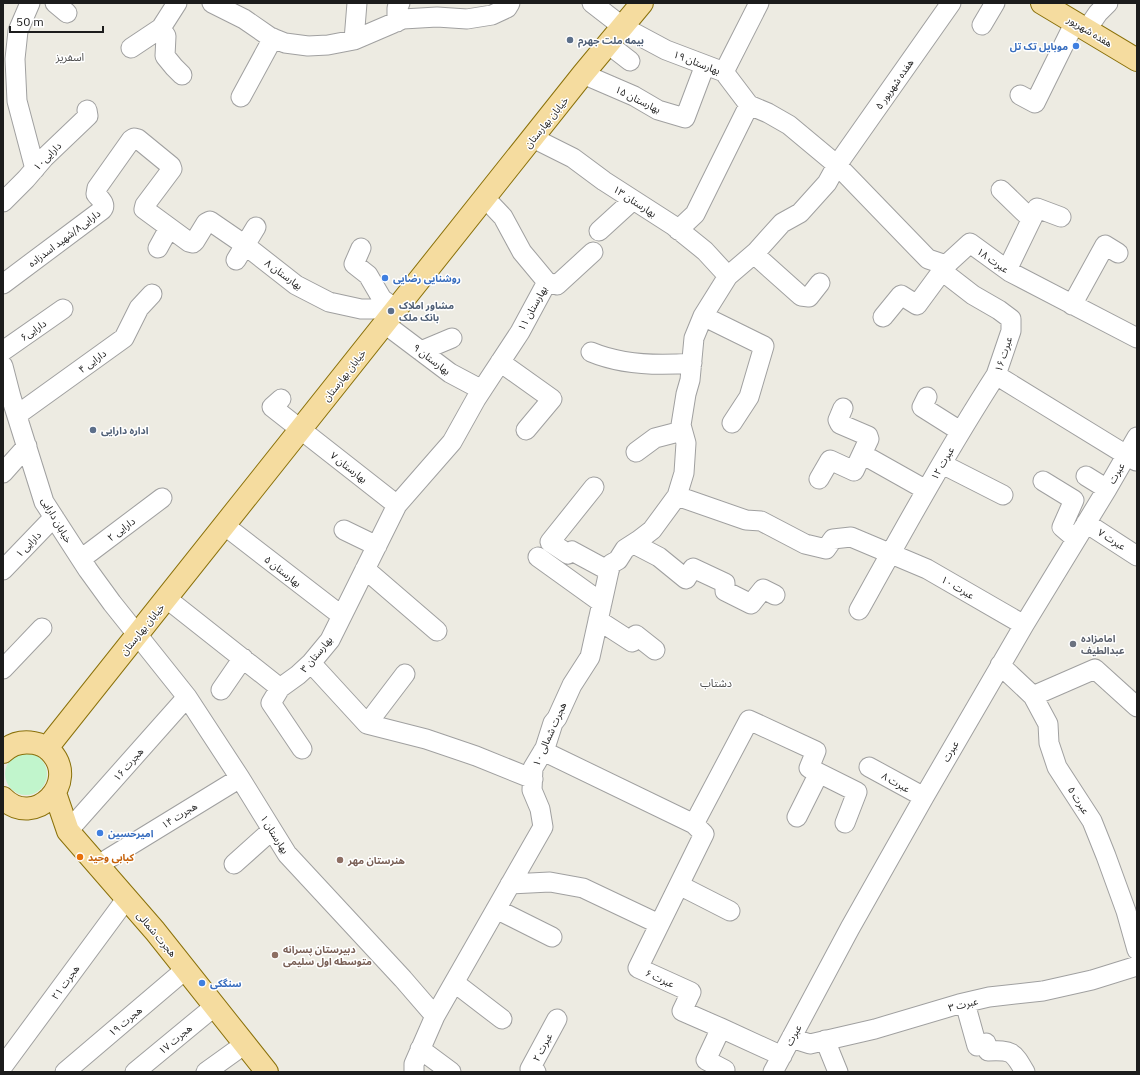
<svg xmlns="http://www.w3.org/2000/svg" width="1140" height="1075" font-family="'IBM Plex Sans','Noto Sans Arabic',sans-serif">
<rect width="100%" height="100%" fill="#edebe2"/>
<!-- park -->
<path fill="#c1f5cc" d="M5 774a21 21 0 1 1 42 0a21 21 0 1 1-42 0Z"/>
<g fill="none" stroke-linecap="round" stroke-linejoin="round">
<!-- minor casing -->
<g stroke="#a0a0a0" stroke-width="21">
<path id="minor" d="M30 3 18 31 15 59 17 101 35 169
M55 3 67 13
M212 3 244 19 270 37 285 43 308 46 328 45 354 40 403 19 437 17 467 19 492 15 507 8 510 3
M592 3 623 27 666 50 724 72 749 105 768 113 789 125 837 165 928 259 946 265 970 243 1010 272 1137 338
M397 22V8L400 3
M982 25 995 3
M161 28 166 36 165 56 174 67 182 75
M1087 29 1098 13 1108 3
M354 40 357 3
M608 44 630 61
M131 48 161 28 177 3
M724 72 759 3
M583 74 634 96 658 110 685 118 705 65
M1020 95 1035 103 1075 22
M241 97 273 38
M533 138 573 158 604 181 674 226 705 251 728 276
M1001 190 1031 219
M485 198 503 217 522 252 547 282
M3 202 26 179 44 158 88 116 87 110
M678 230 695 214 749 105
M599 231 633 200
M158 248 169 228
M361 248 354 264 368 275 382 299 396 309
M754 254 801 296 809 297 820 283
M236 260 256 227
M946 265 942 271 973 295 999 310 1011 319V331L996 375 1136 461
M1007 270 1037 208 1061 217
M547 282 557 285 593 252
M3 284 102 210C107 204 100 199 96 194L97 188 131 140 134 138 138 139 171 166 172 169 145 205 144 209 189 242 193 243 195 241 206 223 210 221 245 245 296 285 329 302 361 309H396
M1072 305 1105 245 1118 253
M703 316 764 346 749 397 732 423
M883 317 901 295 917 305 942 271
M385 324 450 373 482 390
M3 351 63 309
M421 351 452 338
M591 352C622 365 658 366 692 363
M500 362 552 399 526 430
M3 366 11 397 44 502 88 570 112 603 187 697 240 778 287 854 403 979 435 1016
M927 397 922 407 960 431
M281 399 272 407 397 505
M17 415 124 338 139 308 152 294
M636 452 655 438 682 431
M862 454 926 490
M942 464 1003 495
M3 473 27 446
M1086 476 1107 489
M819 479 830 460 854 471 869 439 868 436 840 424 838 420 843 408
M1043 481 1074 500 1062 527 1076 539
M594 487 550 542 568 554 572 551 609 571
M677 496 746 520 761 521 805 544 826 549 833 539 851 537 927 569 1024 625
M1086 523 1137 556
M224 525 342 616
M344 530 377 546
M634 544 659 557 686 579 693 568 725 583V591L751 604 763 589 775 595
M538 557 602 603
M81 559 162 498
M365 569 437 631
M3 570 54 517
M166 598 280 688 298 675 311 663 330 640 397 505 452 442 476 399 520 332 547 282
M859 610C903 531 947 451 996 375
M598 620 632 642 636 635 655 650
M311 663 367 724 426 739 476 756 533 779
M1000 665 1033 696 1048 724 1049 743 1057 767 1092 821 1106 856 1126 911 1137 950
M3 669 42 628
M280 688 271 703 302 749
M221 690 243 658
M1033 696 1095 669 1137 707
M367 724 405 674
M543 751 694 824 749 720 816 751 809 768 857 792 845 823
M869 767 924 797
M797 817 819 773
M694 824 704 834 638 968 691 992 682 1011 721 1028 782 1056
M68 831 187 697
M234 864 272 830
M98 865 240 778
M510 884 550 882 583 888 659 924
M679 885 730 911
M496 909 552 937
M455 983 502 1019
M965 1003 977 1046 986 1043 988 1051C1012 1050 1013 1051 1025 1072
M721 1028 706 1060 725 1070 724 1072
M791 1038 810 1044 875 1029 959 1004 989 997 1043 991 1092 980 1137 966
M825 1040 838 1072
M420 1049 451 1072
M3 1066 127 898
M65 1072 186 969
M135 1072 215 1006
M206 1072 245 1044
M414 1072V1064L435 1016 543 827 540 809 532 790 533 768 545 748 553 723 557 718 572 685 590 657 609 571 611 564 618 560 625 549 639 540 652 530 677 496 684 473 686 443 681 425 686 394 690 380 694 338 703 316 728 276 756 252 782 223 800 213 827 183 837 165 951 3
M536 1072 530 1069 557 1019
M773 1072 850 928 924 797 1024 625 1107 489 1137 437"/>
</g>
<!-- major casing -->
<g stroke="#8a710a" stroke-width="24">
<path id="major" d="M1042 3 1137 60
M47 748 583 74 642 3
M3 752C12 743 22 741 34 743 40 744 46 747 50 751 81 782 34 830 3 798
M55 793 68 831 155 931 267 1072"/>
</g>
<!-- minor -->
<use href="#minor" stroke="#fff" stroke-width="19"/>
<!-- major -->
<use href="#major" stroke="#f5dc9f" stroke-width="22"/>
</g>
<!-- markers -->
<g fill="#5c6f8a" stroke="#fff" stroke-width="1.5">
<circle cx="570" cy="40" r="4"/>
<circle cx="391" cy="311" r="4"/>
<circle cx="93" cy="430" r="4"/>
</g>
<g fill="#3f7fe0" stroke="#fff" stroke-width="1.5">
<circle cx="1076" cy="46" r="4"/>
<circle cx="385" cy="278" r="4"/>
<circle cx="100" cy="833" r="4"/>
<circle cx="202" cy="983" r="4"/>
</g>
<circle fill="#6b7280" stroke="#fff" stroke-width="1.5" cx="1073" cy="644" r="4"/>
<circle fill="#e8710a" stroke="#fff" stroke-width="1.5" cx="80" cy="857" r="4"/>
<g fill="#8d6e63" stroke="#fff" stroke-width="1.5">
<circle cx="340" cy="860" r="4"/>
<circle cx="275" cy="955" r="4"/>
</g>
<g text-anchor="middle" stroke-width="3" stroke-linejoin="round" paint-order="stroke">
<!-- street labels -->
<g font-size="10" fill="#1c1c1c" stroke="#fff">
<text transform="translate(1090 31) rotate(31)" y="4">هفده شهریور</text>
<text transform="translate(697 62) rotate(21)" y="4">بهارستان ۱۹</text>
<text transform="translate(894 84) rotate(-55)" y="4">هفده شهریور ۵</text>
<text transform="translate(638 99) rotate(26)" y="4">بهارستان ۱۵</text>
<text transform="translate(546 122) rotate(-51)" y="4">خیابان بهارستان</text>
<text transform="translate(47 156) rotate(-46)" y="4">دارایی۱۰</text>
<text transform="translate(635 201) rotate(33)" y="4">بهارستان ۱۳</text>
<text transform="translate(64 238) rotate(-37)" y="4">دارایی۸/شهید اسدزاده</text>
<text transform="translate(993 260) rotate(35)" y="4">عبرت ۱۸</text>
<text transform="translate(284 274) rotate(36)" y="4">بهارستان ۸</text>
<text transform="translate(532 308) rotate(-61)" y="4">بهارستان ۱۱</text>
<text transform="translate(33 330) rotate(-35)" y="4">دارایی۶</text>
<text transform="translate(1003 354) rotate(-72)" y="4">عبرت ۱۶</text>
<text transform="translate(432 359) rotate(37)" y="4">بهارستان ۹</text>
<text transform="translate(92 361) rotate(-36)" y="4">دارایی ۴</text>
<text transform="translate(344 375) rotate(-52)" y="4">خیابان بهارستان</text>
<text transform="translate(942 463) rotate(-60)" y="4">عبرت ۱۲</text>
<text transform="translate(349 467) rotate(38)" y="4">بهارستان ۷</text>
<text transform="translate(1116 473) rotate(-60)" y="4">عبرت</text>
<text transform="translate(57 520) rotate(60)" y="4">خیابان دارایی</text>
<text transform="translate(121 529) rotate(-37)" y="4">دارایی ۲</text>
<text transform="translate(1112 539) rotate(32)" y="4">عبرت ۷</text>
<text transform="translate(28 544) rotate(-46)" y="4">دارایی ۱</text>
<text transform="translate(283 571) rotate(38)" y="4">بهارستان ۵</text>
<text transform="translate(958 587) rotate(30)" y="4">عبرت ۱۰</text>
<text transform="translate(142 629) rotate(-51)" y="4">خیابان بهارستان</text>
<text transform="translate(316 654) rotate(-50)" y="4">بهارستان ۳</text>
<text transform="translate(549 734) rotate(-66)" y="4">هجرت شمالی ۱۰</text>
<text transform="translate(950 751) rotate(-60)" y="4">عبرت</text>
<text transform="translate(128 764) rotate(-49)" y="4">هجرت ۱۶</text>
<text transform="translate(896 782) rotate(29)" y="4">عبرت ۸</text>
<text transform="translate(1079 800) rotate(58)" y="4">عبرت ۵</text>
<text transform="translate(179 815) rotate(-32)" y="4">هجرت ۱۴</text>
<text transform="translate(275 834) rotate(58)" y="4">بهارستان ۱</text>
<text transform="translate(157 934) rotate(50)" y="4">هجرت شمالی</text>
<text transform="translate(660 978) rotate(24)" y="4">عبرت ۶</text>
<text transform="translate(65 982) rotate(-54)" y="4">هجرت ۲۱</text>
<text transform="translate(963 1004) rotate(-14)" y="4">عبرت ۳</text>
<text transform="translate(125 1021) rotate(-40)" y="4">هجرت ۱۹</text>
<text transform="translate(793 1035) rotate(-62)" y="4">عبرت</text>
<text transform="translate(175 1039) rotate(-40)" y="4">هجرت ۱۷</text>
<text transform="translate(542 1047) rotate(-62)" y="4">عبرت ۲</text>
</g>
<!-- service labels -->
<g font-size="10" font-weight="bold" fill="#4e5e75" stroke="#fff" text-anchor="start">
<text x="578" y="44">بیمه ملت جهرم</text>
<text x="399" y="309">مشاور املاک<tspan x="399" dy="12">بانک ملک</tspan></text>
<text x="101" y="434">اداره دارایی</text>
</g>
<!-- shop labels -->
<g font-size="10" font-weight="bold" fill="#366cbe" stroke="#fff" text-anchor="start">
<text x="1068" y="50" text-anchor="end">موبایل تک تل</text>
<text x="393" y="282">روشنایی رضایی</text>
<text x="108" y="837">امیرحسین</text>
<text x="210" y="987">سنگکی</text>
</g>
<!-- worship labels -->
<g font-size="10" font-weight="bold" fill="#5b616d" stroke="#fff" text-anchor="start">
<text x="1081" y="642">امامزاده<tspan x="1081" dy="12">عبدالطیف</tspan></text>
</g>
<!-- food labels -->
<g font-size="10" font-weight="bold" fill="#c56008" stroke="#fff" text-anchor="start">
<text x="88" y="861">کبابی وحید</text>
</g>
<!-- education labels -->
<g font-size="10" font-weight="bold" fill="#785e54" stroke="#fff" text-anchor="start">
<text x="348" y="864">هنرستان مهر</text>
<text x="283" y="953">دبیرستان پسرانه<tspan x="283" dy="12">متوسطه اول سلیمی</tspan></text>
</g>
<!-- neighbourhood labels -->
<g font-size="11" fill="#4f4f4f" stroke="#fff">
<text x="70" y="61">اسفریز</text>
<text x="716" y="687">دشتاب</text>
</g>
</g>
<!-- border -->
<rect width="1140" height="1075" fill="none" stroke="#1c1c1c" stroke-width="8"/>
<!-- scale -->
<path d="M10 26v6h93v-6" fill="none" stroke="#1c1c1c" stroke-width="2"/>
<text x="16" y="26" font-size="12" fill="#1c1c1c" stroke="#ffffff" stroke-width="3" paint-order="stroke">50 m</text>
</svg>
